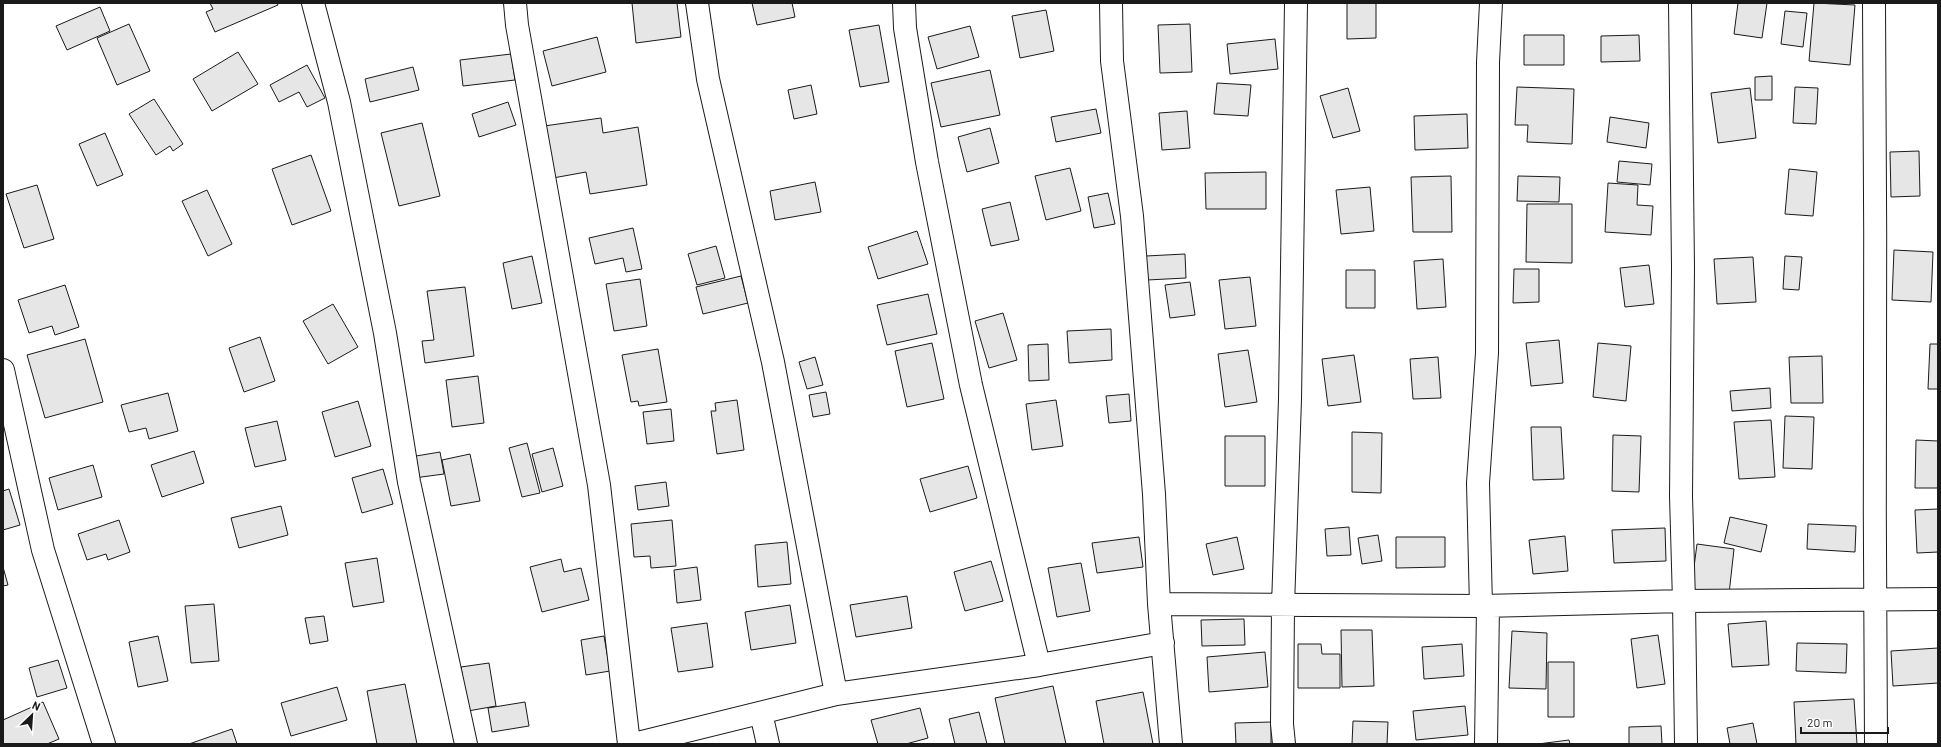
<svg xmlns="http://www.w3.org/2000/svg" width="1941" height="747" font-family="Barlow,sans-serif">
<rect width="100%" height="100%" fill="#fff"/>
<!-- building -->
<path fill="#e6e6e6" stroke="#1a1a1a" d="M210 3H277L278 5 215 32 206 12 213 9Z
M632 3H677L681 37 636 43Z
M752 3H792L795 17 757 25Z
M1347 3H1376V38L1347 39Z
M1738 3H1767L1762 38 1734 34Z
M1814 3 1855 5 1850 65 1809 61Z
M100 7 110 31 67 50 56 26Z
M1046 10 1054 51 1020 58 1012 16Z
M1785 11 1807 13 1803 47 1781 44Z
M129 24 150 71 117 85 97 38Z
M1190 24 1192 72 1160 73 1158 25Z
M879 25 889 82 860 87 849 30Z
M970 26 979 57 937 69 928 37Z
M1524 35H1564V65H1524Z
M1639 35 1640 61 1601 62V36Z
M597 37 606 72 552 86 543 51Z
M1275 39 1278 69 1230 74 1227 44Z
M238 52 258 84 212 111 193 79Z
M511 54 515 80 463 86 460 60Z
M307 65 325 98 307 107 299 92 279 102 270 85Z
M413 67 419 90 370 102 365 79Z
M990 70 1000 115 941 127 931 83Z
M1772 76V100H1755V77Z
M1217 83 1251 85 1248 116 1214 114Z
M811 85 817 114 794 119 788 90Z
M1517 87 1574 89 1572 144 1527 142 1528 125H1515Z
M1795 87 1818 88 1816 124 1793 123Z
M1348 88 1360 131 1333 138 1320 96Z
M1750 88 1756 138 1718 143 1711 93Z
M154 99 183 144 173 151 170 146 156 155 129 114Z
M508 102 516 125 479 137 472 114Z
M1096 109 1101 133 1056 142 1051 117Z
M1187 111 1190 148 1162 150 1159 113Z
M1467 114 1468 148 1415 150 1414 116Z
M1610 117 1649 123 1646 148 1607 142Z
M601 118 603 133 638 127 647 185 590 194 586 172 553 178 544 126Z
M422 123 440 196 399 206 381 133Z
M990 128 999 163 967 172 958 137Z
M105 133 123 175 97 186 79 144Z
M1919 151 1920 196 1891 197 1890 152Z
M311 155 331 211 292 225 272 169Z
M1619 161 1652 164 1650 185 1617 182Z
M1070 168 1081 211 1046 220 1035 176Z
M1789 169 1817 172 1813 216 1785 214Z
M1266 172V209H1206L1205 173Z
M1451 176 1452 232H1413L1411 177Z
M1518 176 1560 177 1559 202 1517 201Z
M815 182 821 212 775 220 770 191Z
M1608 183 1638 185 1637 205 1653 206 1651 235 1605 232Z
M37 185 54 239 24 248 6 194Z
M1370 187 1374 231 1341 234 1336 190Z
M207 190 232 244 208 256 182 201Z
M1108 193 1115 224 1094 228 1088 197Z
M1010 202 1019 240 991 246 982 209Z
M1527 204H1572V263L1526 262Z
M633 228 642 269 626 272 623 258 595 264 589 238Z
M917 231 928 264 878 279 868 247Z
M716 246 725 278 697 285 688 254Z
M1894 250 1933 252 1931 302 1892 300Z
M1185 254 1186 278 1147 280 1146 256Z
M532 256 542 303 512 309 503 263Z
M1785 256 1802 257 1799 290 1783 289Z
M1753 257 1756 302 1717 304 1714 259Z
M1443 259 1446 307 1417 309 1414 261Z
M1649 265 1654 304 1625 307 1620 268Z
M1514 269H1539V302L1513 303Z
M1346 270H1375V308H1346Z
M741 276 748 303 703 314 696 287Z
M1250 277 1256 326 1225 329 1219 280Z
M640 279 647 326 614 331 606 284Z
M1190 282 1195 315 1170 318 1165 285Z
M65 285 79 327 55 335 52 326 29 333 18 300Z
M465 287 474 356 425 363 422 341 434 340 427 291Z
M928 294 937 334 887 345 877 305Z
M333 304 358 347 328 364 303 321Z
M1003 313 1017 360 989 368 975 321Z
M1111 329 1112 360 1069 363 1067 331Z
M260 337 275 381 244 392 229 348Z
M85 339 103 402 45 418 27 355Z
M1559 340 1563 383 1531 386 1526 343Z
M932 343 944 399 907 407 895 351Z
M1598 343 1631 346 1626 401 1593 397Z
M1048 344 1049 380 1029 381 1028 345Z
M1930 344H1938V389H1928Z
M658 349 667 402 639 406 638 401 631 402 622 355Z
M1248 350 1257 402 1225 407 1218 354Z
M1354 355 1361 402 1328 406 1322 359Z
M1822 356 1823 403H1791L1789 357Z
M815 357 823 385 807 389 799 362Z
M1438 357 1441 398 1413 399 1410 359Z
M478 376 484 423 452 427 446 380Z
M1770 388 1771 408 1732 411 1730 391Z
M826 392 830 414 813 417 809 395Z
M168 393 178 431 149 439 146 428 129 432 121 405Z
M1129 394 1131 421 1109 423 1106 396Z
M737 400 744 450 717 454 711 411H716L715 403Z
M1056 400 1063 446 1032 450 1026 404Z
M358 401 371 446 335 457 322 412Z
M671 409 674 441 647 444 643 412Z
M1785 416 1814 417 1812 469 1783 468Z
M1771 420 1775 477 1739 479 1734 422Z
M277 421 286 460 255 467 245 428Z
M1531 427H1561L1564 479 1533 480Z
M1352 432 1382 433 1381 493 1352 492Z
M1613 435 1641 436 1639 492 1612 491Z
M1225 436H1265V486H1225Z
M1916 440 1938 441V488H1915Z
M527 443 540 493 522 497 509 448Z
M553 448 563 486 542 492 532 454Z
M194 451 204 483 162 497 151 465Z
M440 452 444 474 414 478 410 457Z
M470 454 480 501 451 506 442 460Z
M93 465 102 497 58 510 49 478Z
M968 466 977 498 930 512 920 479Z
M383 469 393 504 362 513 352 478Z
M666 482 669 506 638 510 635 486Z
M9 489 20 525 3 530V491Z
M281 506 288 535 239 548 231 518Z
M1938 509V552L1917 553 1915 510Z
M1730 517 1767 525 1761 552 1724 543Z
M119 520 130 552 108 560 106 554 87 560 78 534Z
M672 520 676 566 651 568 650 556 634 557 631 524Z
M1808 524 1856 526 1855 552 1807 549Z
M1349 527 1351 555 1327 556 1325 529Z
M1665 528 1666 561 1614 563 1612 530Z
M1378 535 1382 561 1362 564 1358 538Z
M1565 536 1568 571 1533 574 1529 540Z
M1139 537 1143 567 1097 573 1092 543Z
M1237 537 1244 569 1213 575 1206 544Z
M1396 537H1445V567L1396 568Z
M787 542 791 584 758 587 755 545Z
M1697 544 1734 549 1729 594 1691 590Z
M377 558 384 602 353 607 345 563Z
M561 559 564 572 581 568 589 600 542 612 530 567Z
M991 561 1003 601 965 611 954 572Z
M1081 563 1090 611 1057 617 1048 568Z
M3 567 8 585 3 586Z
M697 567 701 600 677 603 674 570Z
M907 596 912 628 856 637 850 605Z
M214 604 219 661 191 663 185 606Z
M790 605 796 643 751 650 745 612Z
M324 616 328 641 310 644 305 618Z
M1244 619 1245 645 1202 646 1201 620Z
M1766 621 1769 665 1732 667 1728 624Z
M707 623 713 667 678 672 671 628Z
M1341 630H1372L1374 686 1342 687Z
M1512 631 1547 633 1546 689 1509 688Z
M1658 635 1665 684 1637 688 1631 639Z
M158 636 168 681 138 687 129 642Z
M604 636 610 671 586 675 581 640Z
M1797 643 1847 644 1846 673 1796 671Z
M1298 644H1321L1322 654H1340V688H1298Z
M1462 644 1464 676 1424 679 1422 647Z
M1938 648V683L1893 686 1891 651Z
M1265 652 1268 687 1209 692 1207 657Z
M58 660 67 688 37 697 29 668Z
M1548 662H1574V717H1548Z
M489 663 496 706 468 711 461 667Z
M405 684 417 744H377L367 691Z
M1053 686 1066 744H1005L995 698Z
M337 687 347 720 291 736 281 703Z
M1143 692 1153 744H1104L1096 701Z
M1854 699 1857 744H1796L1794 702Z
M43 702 59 739 47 744H3V720Z
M525 702 529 726 492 732 488 708Z
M1465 706 1468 735 1416 740 1413 711Z
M920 708 928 738 906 744H878L871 720Z
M979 712 987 744H955L949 719Z
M1353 721 1388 722 1387 744H1352Z
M1271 722V744H1236L1235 723Z
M1753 723 1757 744H1730L1727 728Z
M1661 726 1662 744H1629V727Z
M232 729 237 744H189Z
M1569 740 1570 744H1538Z"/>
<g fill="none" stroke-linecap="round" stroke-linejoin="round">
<!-- street casing -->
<g stroke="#1a1a1a" stroke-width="24">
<path id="street" d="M313 3 339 102 385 333 409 482 466 744
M515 3 517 25 599 485 629 744
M697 3 708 79 773 362 836 694
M904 3 905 28 927 162 971 385 1039 665
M1111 3 1112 61 1132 216 1154 494 1159 604 1171 744
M1680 3 1683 268 1681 496 1684 601 1686 744
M1874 3C1877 250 1873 497 1876 744
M3 370 43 550 104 744
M1159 604 1481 606 1684 601 1938 599
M1481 606 1478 483 1487 353 1488 62 1491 3
M761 713 768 744
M634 744 836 694 1039 665 1163 643
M1284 744 1282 724 1283 606 1290 399 1296 3
M1486 744 1488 606"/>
</g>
<!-- street -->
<use href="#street" stroke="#fff" stroke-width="22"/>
</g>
<!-- border -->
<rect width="1941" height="747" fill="none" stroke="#1a1a1a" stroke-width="8"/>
<!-- north arrow -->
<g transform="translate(32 715) rotate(25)" stroke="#ffffff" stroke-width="3" paint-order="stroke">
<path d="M0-3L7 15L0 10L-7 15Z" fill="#1a1a1a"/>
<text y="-6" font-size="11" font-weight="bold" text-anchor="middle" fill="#1a1a1a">N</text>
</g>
<!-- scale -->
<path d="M1801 727v6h87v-6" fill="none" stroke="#1a1a1a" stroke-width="2"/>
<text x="1807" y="727" font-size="12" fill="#1a1a1a" stroke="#ffffff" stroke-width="3" paint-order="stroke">20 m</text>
</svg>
